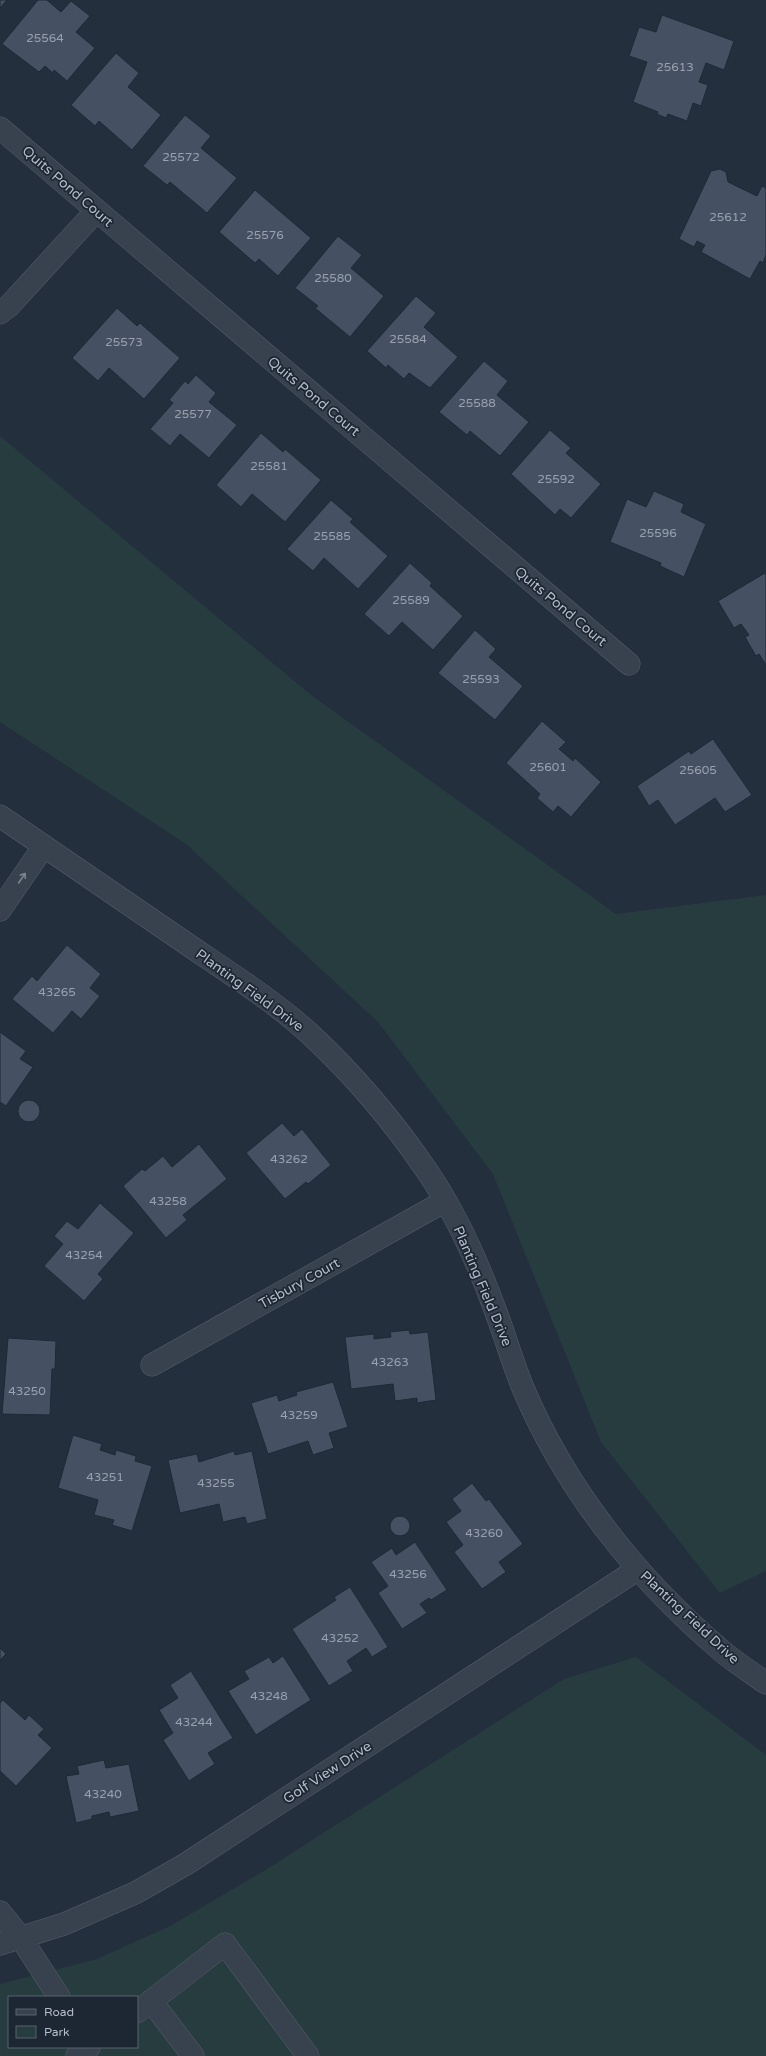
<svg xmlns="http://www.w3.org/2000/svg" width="766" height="2056" font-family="'Varela Round',sans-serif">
<rect width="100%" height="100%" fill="#242f3e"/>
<!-- green -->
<path fill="#263c3f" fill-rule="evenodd" d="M0 436 311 695 616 914 766 895V1571L720 1593 601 1442 493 1174 378 1022 186 844 0 722Z
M636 1657 766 1755V2056H0V1984L97 1959 170 1926 267 1869 564 1679ZM9 1997H137V2047H9Z"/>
<!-- building -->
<path fill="#455162" stroke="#1f2835" d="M0 0H7L0 8Z
M38 0H47L61 12 71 1 90 16 76 32 95 48 67 81 54 70 53 73 45 66 39 72 2 44Z
M662 15 734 41 724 70 706 63 699 82 708 85 701 106 693 103 687 121 668 114 666 118 657 114 658 112 633 102 647 62 629 56 639 27 656 32Z
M116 53 139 73 128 87 161 115 132 150 99 121 95 126 71 105Z
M185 115 211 136 201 148 237 178 207 213 170 182 167 185 143 166Z
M720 169 726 172 728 182 757 196 762 186 766 188V255L763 263 760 261 750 279 701 252 705 245 697 241 694 247 679 239 711 171Z
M255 190 311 238 278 276 259 259 255 263 219 232Z
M338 236 362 255 351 268 384 296 350 337 315 308 318 306 295 288Z
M416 296 436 313 424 327 458 357 430 388 409 373 404 379 388 365 386 368 367 351Z
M117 308 137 326 140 323 180 358 144 399 109 368 98 381 72 358Z
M484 361 508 381 497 395 529 422 500 456 470 431 467 435 439 412Z
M196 375 216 393 209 402 237 425 209 458 180 434 170 446 150 429 173 403 169 400 185 381 188 384Z
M550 430 571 448 566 453 601 484 571 518 560 509 555 515 511 474Z
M261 433 283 452 285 449 321 480 285 522 252 494 241 507 216 485Z
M654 491 684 504 681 512 706 524 684 577 660 566 661 563 610 542 627 499 646 507Z
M331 500 353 519 350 522 388 556 358 589 324 558 313 571 287 549Z
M410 563 432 583 430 586 463 616 433 650 402 622 389 636 364 614Z
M765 573 766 575V665L759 654 756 656 745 637 749 635 741 624 734 628 718 601Z
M475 630 496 649 489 657 523 686 495 720 438 673Z
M542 721 566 742 559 749 573 761 575 758 601 782 571 817 558 806 553 812 537 798 540 794 506 763Z
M713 739 752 795 725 812 715 798 675 825 658 800 649 806 637 786 689 751 691 754Z
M67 945 101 974 90 988 100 996 81 1019 72 1011 53 1033 12 999 32 976 37 981Z
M0 1032 26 1051 20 1059 33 1067 6 1106 0 1102Z
M18 1111a11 11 0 1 1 22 0a11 11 0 1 1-22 0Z
M282 1123 294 1136 302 1129 331 1165 308 1184 306 1182 285 1199 246 1153Z
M199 1144 227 1179 183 1215 187 1220 166 1238 123 1186 142 1169 145 1171 163 1156 172 1167Z
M100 1203 134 1233 98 1274 103 1279 84 1301 44 1266 63 1244 54 1236 67 1221 78 1229Z
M409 1330 410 1334 428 1332 436 1400 417 1403V1398L395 1401 393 1384 351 1389 345 1337 374 1334V1339L391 1337 390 1332Z
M8 1338 56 1341 55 1369H52L50 1415 2 1414Z
M333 1382 348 1427 329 1433 334 1448 313 1455 308 1441 268 1454 251 1403 277 1395 279 1401 297 1395 296 1392Z
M73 1435 102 1444 100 1450 115 1455 116 1450 136 1456 135 1461 152 1466 132 1531 112 1525 114 1520 94 1515 98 1500 58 1488Z
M234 1451 235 1455 252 1451 267 1519 247 1524 245 1517 223 1522 219 1504 180 1513 168 1460 197 1454 199 1462Z
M472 1483 486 1501 489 1499 523 1544 499 1562 506 1572 482 1589 454 1552 463 1545 446 1522 461 1511 452 1499Z
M390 1526a10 10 0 1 1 20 0a10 10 0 1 1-20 0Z
M415 1542 447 1590 431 1600 429 1598 420 1604 427 1613 402 1629 378 1593 388 1586 371 1562 392 1548 396 1555Z
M350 1587 388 1647 372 1657 366 1648 347 1661 353 1671 329 1686 292 1629 336 1600 334 1597Z
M0 1648 6 1654 0 1660Z
M283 1656 311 1700 256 1735 228 1691 249 1679 244 1671 269 1657 273 1663Z
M191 1671 233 1738 208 1753 215 1764 189 1781 163 1740 173 1733 159 1710 178 1698 170 1685Z
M3 1700 25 1720 29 1715 44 1729 38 1735 52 1748 16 1786 0 1771V1703Z
M104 1760 106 1768 129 1764 139 1811 110 1817 109 1812 92 1816V1819L76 1823 66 1776 79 1774 77 1766Z"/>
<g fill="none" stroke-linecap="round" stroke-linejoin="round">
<!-- minor casing -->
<g stroke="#565f6c" stroke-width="23">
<path id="minor" d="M0 128 629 664
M0 313 9 306 96 211
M0 816C62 858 124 901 187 944 229 973 273 1000 311 1035 355 1076 393 1121 427 1171 457 1215 479 1265 497 1315 506 1339 513 1364 523 1388 566 1490 638 1580 723 1652 736 1663 752 1673 766 1683
M0 910 44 846
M152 1365 445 1201
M0 1912 21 1938 59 1997
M0 1944 64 1924 135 1893 186 1864 638 1569
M151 2001 193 2056
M137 2012 225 1944 308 2056
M77 2056 89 2047"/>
</g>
<!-- minor -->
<use href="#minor" stroke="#38414e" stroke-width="22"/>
</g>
<!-- one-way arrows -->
<defs><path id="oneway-shaft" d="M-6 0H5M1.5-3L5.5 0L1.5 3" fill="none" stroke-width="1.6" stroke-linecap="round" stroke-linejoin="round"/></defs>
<use stroke="#7c8592" href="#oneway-shaft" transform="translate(22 878) rotate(-56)"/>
<g text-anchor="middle" stroke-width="3.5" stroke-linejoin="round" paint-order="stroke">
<!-- number labels -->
<g font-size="12" fill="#98a1af">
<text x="45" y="42">25564</text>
<text x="675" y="71">25613</text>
<text x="181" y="161">25572</text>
<text x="728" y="221">25612</text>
<text x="265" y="239">25576</text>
<text x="333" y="282">25580</text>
<text x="408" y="343">25584</text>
<text x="124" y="346">25573</text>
<text x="477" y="407">25588</text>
<text x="193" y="418">25577</text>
<text x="269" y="470">25581</text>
<text x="556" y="483">25592</text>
<text x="658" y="537">25596</text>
<text x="332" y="540">25585</text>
<text x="411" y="604">25589</text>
<text x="481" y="683">25593</text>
<text x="548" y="771">25601</text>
<text x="698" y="774">25605</text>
<text x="57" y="996">43265</text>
<text x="289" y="1163">43262</text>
<text x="168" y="1205">43258</text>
<text x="84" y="1259">43254</text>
<text x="390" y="1366">43263</text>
<text x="27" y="1395">43250</text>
<text x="299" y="1419">43259</text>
<text x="105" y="1481">43251</text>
<text x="216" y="1487">43255</text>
<text x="484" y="1537">43260</text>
<text x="408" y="1578">43256</text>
<text x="340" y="1642">43252</text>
<text x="269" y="1700">43248</text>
<text x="194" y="1726">43244</text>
<text x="103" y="1798">43240</text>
</g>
<!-- street labels -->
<g font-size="14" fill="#b4bcc9" stroke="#1d2633">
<text transform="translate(68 186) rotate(41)" y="5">Quits Pond Court</text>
<text transform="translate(314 396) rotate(40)" y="5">Quits Pond Court</text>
<text transform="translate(561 606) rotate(40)" y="5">Quits Pond Court</text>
<text transform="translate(250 990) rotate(36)" y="5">Planting Field Drive</text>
<text transform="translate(299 1283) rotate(-29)" y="5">Tisbury Court</text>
<text transform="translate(483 1286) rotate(67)" y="5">Planting Field Drive</text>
<text transform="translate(690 1617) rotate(43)" y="5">Planting Field Drive</text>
<text transform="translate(327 1772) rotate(-33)" y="5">Golf View Drive</text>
</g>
</g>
<!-- legend -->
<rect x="8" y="1996" width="130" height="52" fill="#1d2633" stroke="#59626f"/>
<rect x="16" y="2009" width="20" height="6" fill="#38414e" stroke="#59626f"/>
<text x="44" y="2016" font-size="12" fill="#b4bcc9">Road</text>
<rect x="16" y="2026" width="20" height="12" fill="#263c3f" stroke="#59626f"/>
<text x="44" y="2036" font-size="12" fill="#b4bcc9">Park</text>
</svg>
